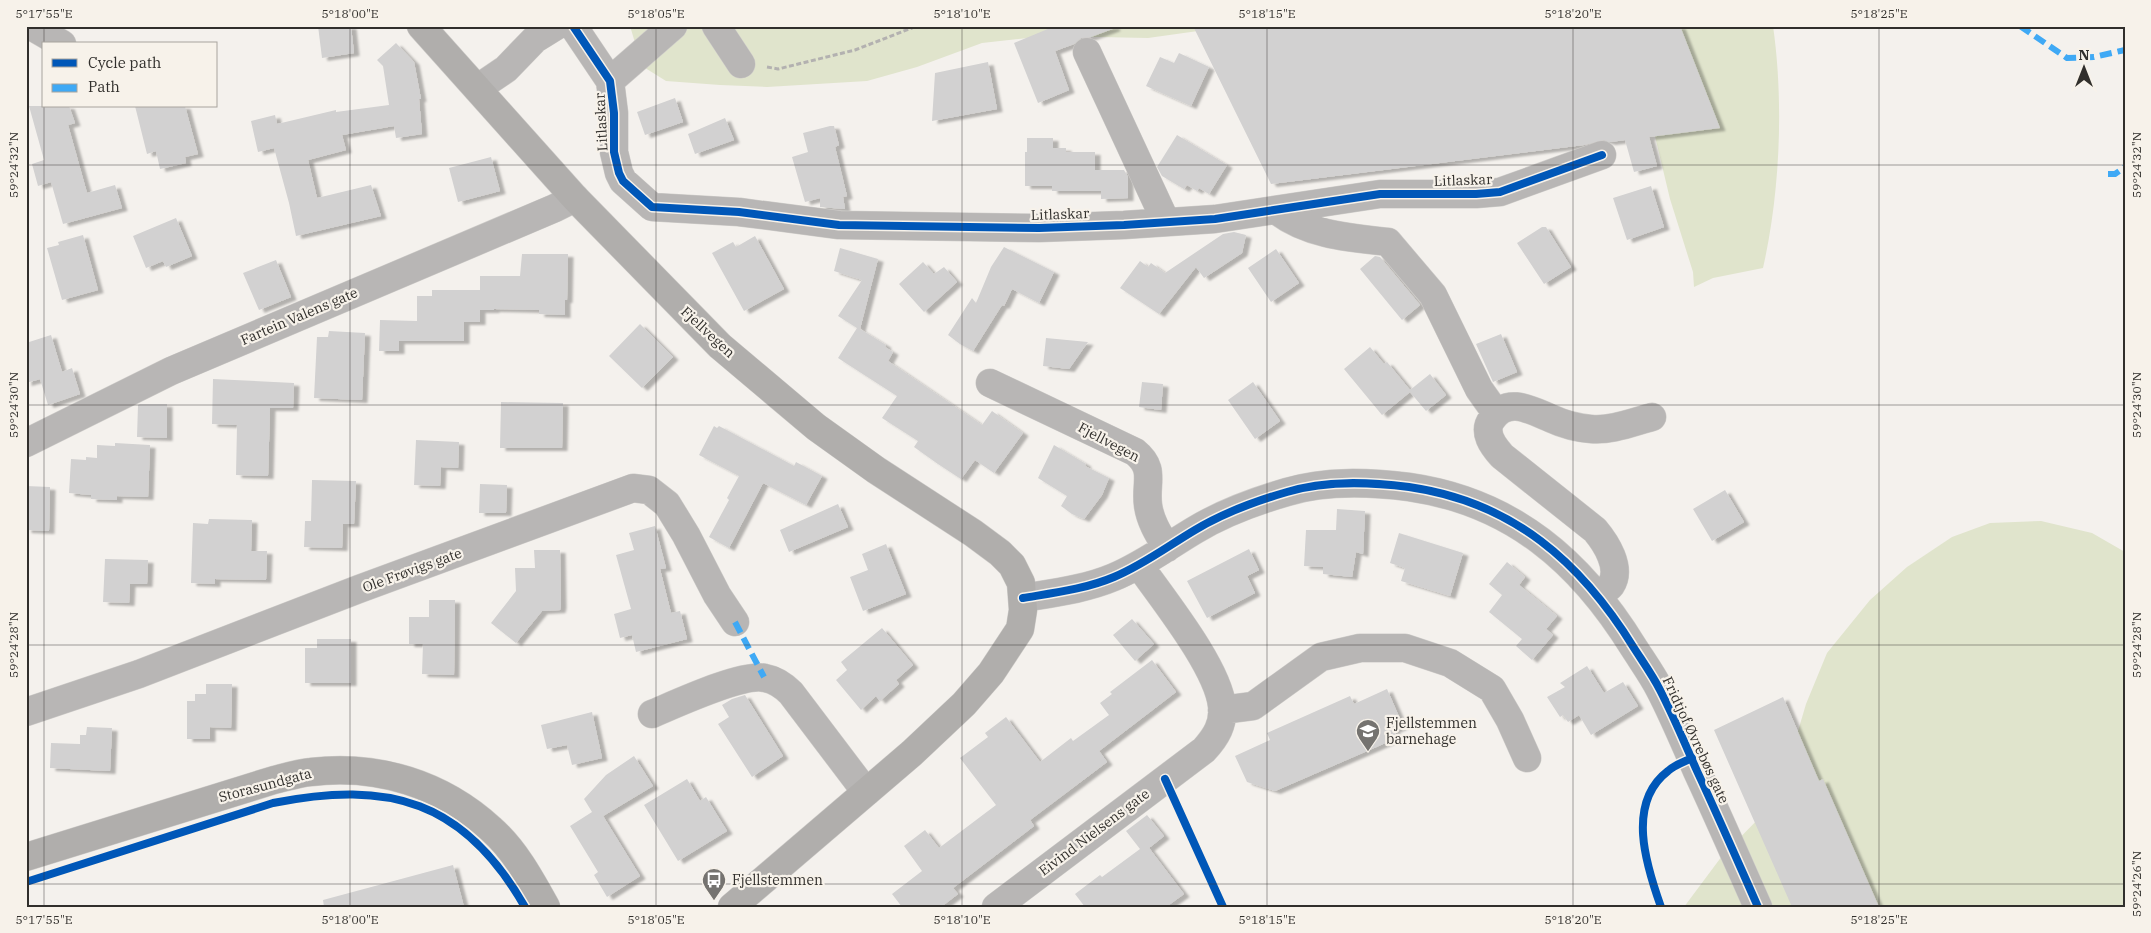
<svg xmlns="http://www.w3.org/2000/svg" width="2151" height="933" font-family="'IBM Plex Serif',serif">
<defs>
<filter id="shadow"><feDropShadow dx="5.5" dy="3" stdDeviation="1" flood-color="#0004"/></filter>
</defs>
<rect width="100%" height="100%" fill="#f4f1ed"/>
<!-- green -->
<path fill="#e0e4cc" d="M630 26H1211L1198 31 1148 38 1047 36 982 43 917 67 867 81 767 87 720 85 666 81 642 66Z
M1624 26H1773C1784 102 1780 193 1763 268L1713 278 1694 287 1693 272 1670 199 1649 111Z
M2041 521 2092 533 2125 552V907H1684L1722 856 1766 811 1793 748 1806 704 1827 653 1870 600 1907 567 1952 537 1990 523Z"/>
<!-- building -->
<path fill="#d2d1d1" filter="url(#shadow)" d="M318 26H351L354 53 322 58Z
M1055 26H1114L1115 28 1091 37 1081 38 1074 44 1055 51 1069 90 1038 103 1014 43Z
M1193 26H1680L1720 128 1649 137 1657 166 1634 172 1625 140 1610 142 1604 140 1584 145 1271 184Z
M396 43 414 62 421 99H419L422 134 396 138 394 126 342 135 346 150 308 160 317 198 371 185 381 216 296 236 289 203 274 148 258 152 251 121 275 115 277 124 336 110V112L389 105 383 66 377 60Z
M1179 53 1209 67 1191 106 1146 86 1160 57 1174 63Z
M988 62 997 109 932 121 935 73Z
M675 98 683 122 645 135 637 112Z
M29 106H69L75 123 68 125 87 193 115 185 122 208 63 224 51 182 38 186 32 164 44 160Z
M135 106H185L198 154 185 157 186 163 160 169 156 151 147 154Z
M725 118 734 140 695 154 688 134Z
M830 126H834L839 145 835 147 847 196 843 197 845 209 820 207V198L805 202 792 157 808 152 803 133Z
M1177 135 1227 165 1209 194 1199 188 1197 191 1187 185 1184 189 1162 176 1157 167Z
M1027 138H1053V148H1066V152H1095V170H1124L1128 177V198L1101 199V191H1052V186H1025V152H1027Z
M491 157 500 191 458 202 449 168Z
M1651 186 1664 227 1627 240 1613 198Z
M176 218 192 256 166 267 163 261 146 268 133 236Z
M1542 227H1546L1571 267 1544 284 1517 243Z
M1234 232 1246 235 1242 253 1204 278 1196 267 1159 314 1120 288 1140 261 1148 267 1151 263 1165 273 1223 234Z
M83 235 98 290 62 300 47 248 59 245 58 242Z
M755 236 784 289 744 311 712 253 733 242 736 247Z
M1004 247 1054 272 1039 303 1012 289 1004 306 1002 305 973 351 960 344 948 335 972 298 976 303 991 267Z
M840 248 878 259 860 329 886 345 885 347 893 352 888 361 982 425 992 411 1023 433 994 473 975 460 961 479 938 464 914 447 918 441 882 418 897 396 838 358 857 328 838 316 862 280 834 271Z
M1276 249 1299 283 1271 302 1248 268Z
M522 254H568L567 300H565V315L539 314V310L494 309V310H480V322H464V341H399V351H379L380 320 417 321V296H432V290H480V276H520Z
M1375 256 1380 257 1420 305 1402 320 1360 269Z
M276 260 291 297 259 310 243 273Z
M923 262 934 274 944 267 957 282 924 312 899 284Z
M640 324 673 357 642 388 609 356Z
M329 331 365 333 362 400 314 398 317 337H328Z
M1501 334 1517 372 1493 382 1476 344Z
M51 335 62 372 72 368 80 394 48 405 40 379 26 383V343Z
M1046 338 1088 342 1069 369 1043 366Z
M1370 347 1384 364 1387 362 1410 390 1430 374 1446 395 1426 411 1410 392 1382 415 1344 369Z
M213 379 294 383 293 408H270L268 476 236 475 237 425 212 424Z
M1142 382 1163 384 1161 410 1139 407Z
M1253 382 1280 421 1255 439 1228 400Z
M501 402 563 403 562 448H500Z
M140 404H167V438L137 437 138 405Z
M714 426 717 428 719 426 794 466 796 462 822 476 806 505 763 483 729 548 709 537 729 500 727 498 739 476 699 455Z
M416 440 459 442 458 468 441 467 440 486 414 485Z
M115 443 150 445 148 497 117 496V500L91 499V495L69 493 71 459 86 460V457L97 458V445L115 446Z
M1054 445 1086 464 1085 466 1109 478 1102 495 1084 519 1072 514 1061 506 1067 496 1038 478Z
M312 480 356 481 354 524H343L342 548 304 547 305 521H311Z
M480 484 507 485 506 513H479Z
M26 486 50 487 49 531 26 530Z
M1725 490 1744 522 1712 541 1693 509Z
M838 504 848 527 789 552 780 530Z
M1337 509 1365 511 1363 554 1356 552 1352 577 1323 574V567L1304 566 1306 530H1336Z
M209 519 252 520 251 551H267L266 580 215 579V584L191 583 193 523 208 524Z
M655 526 666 568 660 569 671 613 680 611 687 639 636 652 632 635 620 638 614 614 631 609 616 555 634 550 629 533Z
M1399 533 1463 553 1450 596 1401 581 1405 568 1390 563Z
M886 544 906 594 863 611 850 577 868 570 862 554Z
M1249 549 1259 570 1247 576 1255 593 1207 618 1187 581Z
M534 550H560L561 605 560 610 542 611 516 643 491 623 516 591 515 568H535Z
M105 559 148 560 147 584H130L129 603 103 602Z
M1507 562 1525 577 1519 585 1557 616 1546 629 1553 635 1532 660 1516 646 1522 639 1489 612 1502 595 1489 584Z
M429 600H455L454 675 422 674 423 644H409V617H429Z
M1132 619 1154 644 1135 661 1113 635Z
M882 628 913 665 896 680 899 684 880 701 876 696 861 710 836 680 847 670 841 662Z
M317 639H351V683H305V648H317Z
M1152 660 1176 692 1099 751 1107 762 1030 820 1034 826 953 888 958 894 941 907H902L892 894 922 871 904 846 925 830 939 848 996 805 960 758 988 737 985 733 1006 717 1040 762 1071 738 1073 741 1109 715 1100 703 1112 694 1110 692Z
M1587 666 1604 693 1623 682 1638 706 1591 735 1579 715 1568 722 1563 715 1560 717 1547 697 1565 687 1560 683Z
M206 684H232L231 728 210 727V739H187V701H195V694H206Z
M1387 689 1403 726 1394 730 1397 738 1275 791 1247 782 1235 756 1270 740 1267 733 1350 696 1354 704Z
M745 695 783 756 752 777 718 724 729 717 722 705 732 699Z
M1783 697 1819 781 1823 779 1879 907H1792L1714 730Z
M592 712 602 758 572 765 567 745 547 749 541 725Z
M87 727 112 728 110 771 50 768 51 743 80 744V735H86Z
M634 756 653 786 603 816 640 876 607 897 594 875 598 872 570 826 592 812 584 799 606 775Z
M687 779 700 801 706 797 727 831 678 861 644 805Z
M1147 815 1164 836 1149 848 1184 894 1166 907H1085L1075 894 1100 875 1102 877 1140 849 1126 831Z
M453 865 464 907H324L323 900Z"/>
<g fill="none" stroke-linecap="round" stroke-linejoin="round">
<!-- minor casing -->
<g stroke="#d0cecb" stroke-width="29">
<path id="minor" d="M31 26 62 44
M573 26 610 81 614 113V152L619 173 623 181 652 207 739 212 839 225 1039 228 1124 225 1215 219 1380 194H1476L1500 192 1602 155
M716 26 741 64
M1087 52 1166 222
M610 81 673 26
M478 88 506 69 535 39 556 26
M1276 210C1307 235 1351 238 1388 242L1433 295 1479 389 1496 413
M990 383 1135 452C1156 469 1145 482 1148 505 1150 521 1159 535 1167 548
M26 443 171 371 555 208 575 198
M1598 596C1602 592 1608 589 1611 585 1622 568 1606 543 1595 530L1502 456C1493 446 1482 432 1492 419 1507 396 1531 410 1550 418 1563 424 1577 428 1591 429 1611 431 1633 422 1652 417
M1023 598C1053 593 1086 589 1114 577 1143 565 1168 546 1195 530 1223 513 1256 501 1287 492 1326 480 1369 482 1409 487 1513 502 1581 562 1634 648 1643 662 1653 676 1660 690 1674 717 1685 744 1697 771 1718 816 1738 862 1758 907
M1222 710 1253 706 1321 657 1360 648H1405L1450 663 1492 689 1510 720 1527 758
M26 712 139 674 359 589 633 488 649 490 667 504 686 535 717 595 735 622
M652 714C676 704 742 673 765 678 776 680 783 685 791 693L866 792
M996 907 1204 750C1216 737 1224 724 1222 706 1218 667 1162 598 1139 565"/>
</g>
<!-- major casing -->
<g stroke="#d0cecb" stroke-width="29">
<path id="major" d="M421 26 575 198 720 346 816 427 876 470 973 533 1000 553 1012 565 1021 583 1023 610 1020 629 991 673 964 704 912 753 732 907
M26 857 274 780C286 777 299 773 311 772 378 764 442 784 491 829 515 850 531 880 546 907"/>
</g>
<!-- path -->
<path stroke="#b3b1b0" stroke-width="3" stroke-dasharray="5 2.5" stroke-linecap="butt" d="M767 67 778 69 855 50 917 26"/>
<!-- minor -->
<use href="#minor" stroke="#b8b6b5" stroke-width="28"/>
<!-- major -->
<use href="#major" stroke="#b0aeac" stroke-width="28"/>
<!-- quiet -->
<path stroke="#3fa9f5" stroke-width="6" stroke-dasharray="12 6" stroke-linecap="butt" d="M2020 26 2067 58 2094 57 2125 50
M2108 174H2115L2125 167
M735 622 764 677"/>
<!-- cycleway casing -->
<g stroke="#f7f2ea" stroke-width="11">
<path id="cycleway" d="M573 26 610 81 614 113V152L619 173 623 181 652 207 739 212 839 225 1039 228 1124 225 1215 219 1380 194H1476L1500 192 1602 155
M1023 598C1053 593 1086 589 1114 577 1143 565 1168 546 1195 530 1223 513 1256 501 1287 492 1326 480 1369 482 1409 487 1513 502 1581 562 1634 648 1643 662 1653 676 1660 690 1674 717 1685 744 1697 771 1718 816 1738 862 1758 907
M1165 779 1223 907
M26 882 273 803C389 780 464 800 525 907
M1661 907C1646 865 1626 803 1668 771 1674 765 1684 762 1692 758"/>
</g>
<!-- cycleway -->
<use href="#cycleway" stroke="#0057b8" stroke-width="8"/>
</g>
<!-- ticks -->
<path fill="none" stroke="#312f2c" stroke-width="1" stroke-opacity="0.45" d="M44 26V44M350 26V907M656 26V907M962 26V907M1267 26V907M1573 26V907M1879 26V907M44 106V907M26 165H2125M26 405H2125M26 645H2125M26 884H2125"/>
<!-- icons -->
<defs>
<g id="school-pin" transform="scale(1.25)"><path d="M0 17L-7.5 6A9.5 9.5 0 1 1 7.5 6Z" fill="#757370" stroke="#f7f2ea"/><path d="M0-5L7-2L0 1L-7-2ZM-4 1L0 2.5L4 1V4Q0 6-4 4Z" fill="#fff"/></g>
<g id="bus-pin" transform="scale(1.25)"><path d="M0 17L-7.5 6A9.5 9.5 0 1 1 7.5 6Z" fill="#757370" stroke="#f7f2ea"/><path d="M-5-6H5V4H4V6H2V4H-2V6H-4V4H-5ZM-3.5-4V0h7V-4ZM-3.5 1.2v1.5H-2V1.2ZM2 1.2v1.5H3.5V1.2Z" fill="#fff"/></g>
</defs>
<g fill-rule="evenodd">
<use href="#school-pin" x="1368" y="731"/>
<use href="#bus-pin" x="714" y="880"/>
</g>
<g text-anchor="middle" stroke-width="4.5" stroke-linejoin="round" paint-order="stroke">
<!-- street labels -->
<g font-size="14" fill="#312f2c" stroke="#f7f2ea">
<text transform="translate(601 122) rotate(-93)" y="5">Litlaskar</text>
<text transform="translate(1463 180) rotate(-2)" y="5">Litlaskar</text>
<text transform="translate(1060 214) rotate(-2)" y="5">Litlaskar</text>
<text transform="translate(299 316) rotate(-23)" y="5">Fartein Valens gate</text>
<text transform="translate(708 332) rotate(43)" y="5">Fjellvegen</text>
<text transform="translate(1109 442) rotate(28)" y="5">Fjellvegen</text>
<text transform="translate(412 570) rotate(-20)" y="5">Ole Frøvigs gate</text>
<text transform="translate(1696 740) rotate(65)" y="5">Fridtjof Øvrebøs gate</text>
<text transform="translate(265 785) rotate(-15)" y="5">Storasundgata</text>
<text transform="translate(1094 832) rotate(-37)" y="5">Eivind Nielsens gate</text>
</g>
<!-- poi labels -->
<g font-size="14" fill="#312f2c" stroke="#f7f2ea" text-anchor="start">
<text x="1386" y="728">Fjellstemmen<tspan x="1386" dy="16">barnehage</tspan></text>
<text x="732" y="885">Fjellstemmen</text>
</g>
</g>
<!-- border -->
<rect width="2151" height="933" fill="none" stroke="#f7f2ea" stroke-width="55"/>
<!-- legend -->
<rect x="42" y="42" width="175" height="65" fill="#f7f2ea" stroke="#a8a49e"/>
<rect x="52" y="59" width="25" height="8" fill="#0057b8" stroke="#a8a49e"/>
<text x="88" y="68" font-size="15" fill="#312f2c">Cycle path</text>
<rect x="52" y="84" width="25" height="8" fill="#3fa9f5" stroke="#a8a49e"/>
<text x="88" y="92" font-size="15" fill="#312f2c">Path</text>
<!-- north arrow -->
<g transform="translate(2084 68)" stroke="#f7f2ea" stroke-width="4" paint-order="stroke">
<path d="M0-4L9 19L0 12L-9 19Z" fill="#312f2c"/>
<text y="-8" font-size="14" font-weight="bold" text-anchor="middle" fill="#312f2c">N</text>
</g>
<rect x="28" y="28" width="2096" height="878" fill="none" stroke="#312f2c" stroke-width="2"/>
<g font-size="12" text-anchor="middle" fill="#312f2c">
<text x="44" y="18">5°17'55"E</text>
<text x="350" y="18">5°18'00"E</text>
<text x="656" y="18">5°18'05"E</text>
<text x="962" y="18">5°18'10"E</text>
<text x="1267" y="18">5°18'15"E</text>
<text x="1573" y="18">5°18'20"E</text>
<text x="1879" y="18">5°18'25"E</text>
<text transform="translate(14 165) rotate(-90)" y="4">59°24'32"N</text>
<text transform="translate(2137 165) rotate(-90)" y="4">59°24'32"N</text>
<text transform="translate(14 405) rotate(-90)" y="4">59°24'30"N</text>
<text transform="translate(2137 405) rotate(-90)" y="4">59°24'30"N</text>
<text transform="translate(14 645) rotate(-90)" y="4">59°24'28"N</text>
<text transform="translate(2137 645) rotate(-90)" y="4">59°24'28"N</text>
<text transform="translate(2137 884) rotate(-90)" y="4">59°24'26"N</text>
<text x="44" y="924">5°17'55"E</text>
<text x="350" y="924">5°18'00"E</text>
<text x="656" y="924">5°18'05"E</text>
<text x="962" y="924">5°18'10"E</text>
<text x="1267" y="924">5°18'15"E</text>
<text x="1573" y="924">5°18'20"E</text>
<text x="1879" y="924">5°18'25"E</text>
</g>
</svg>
